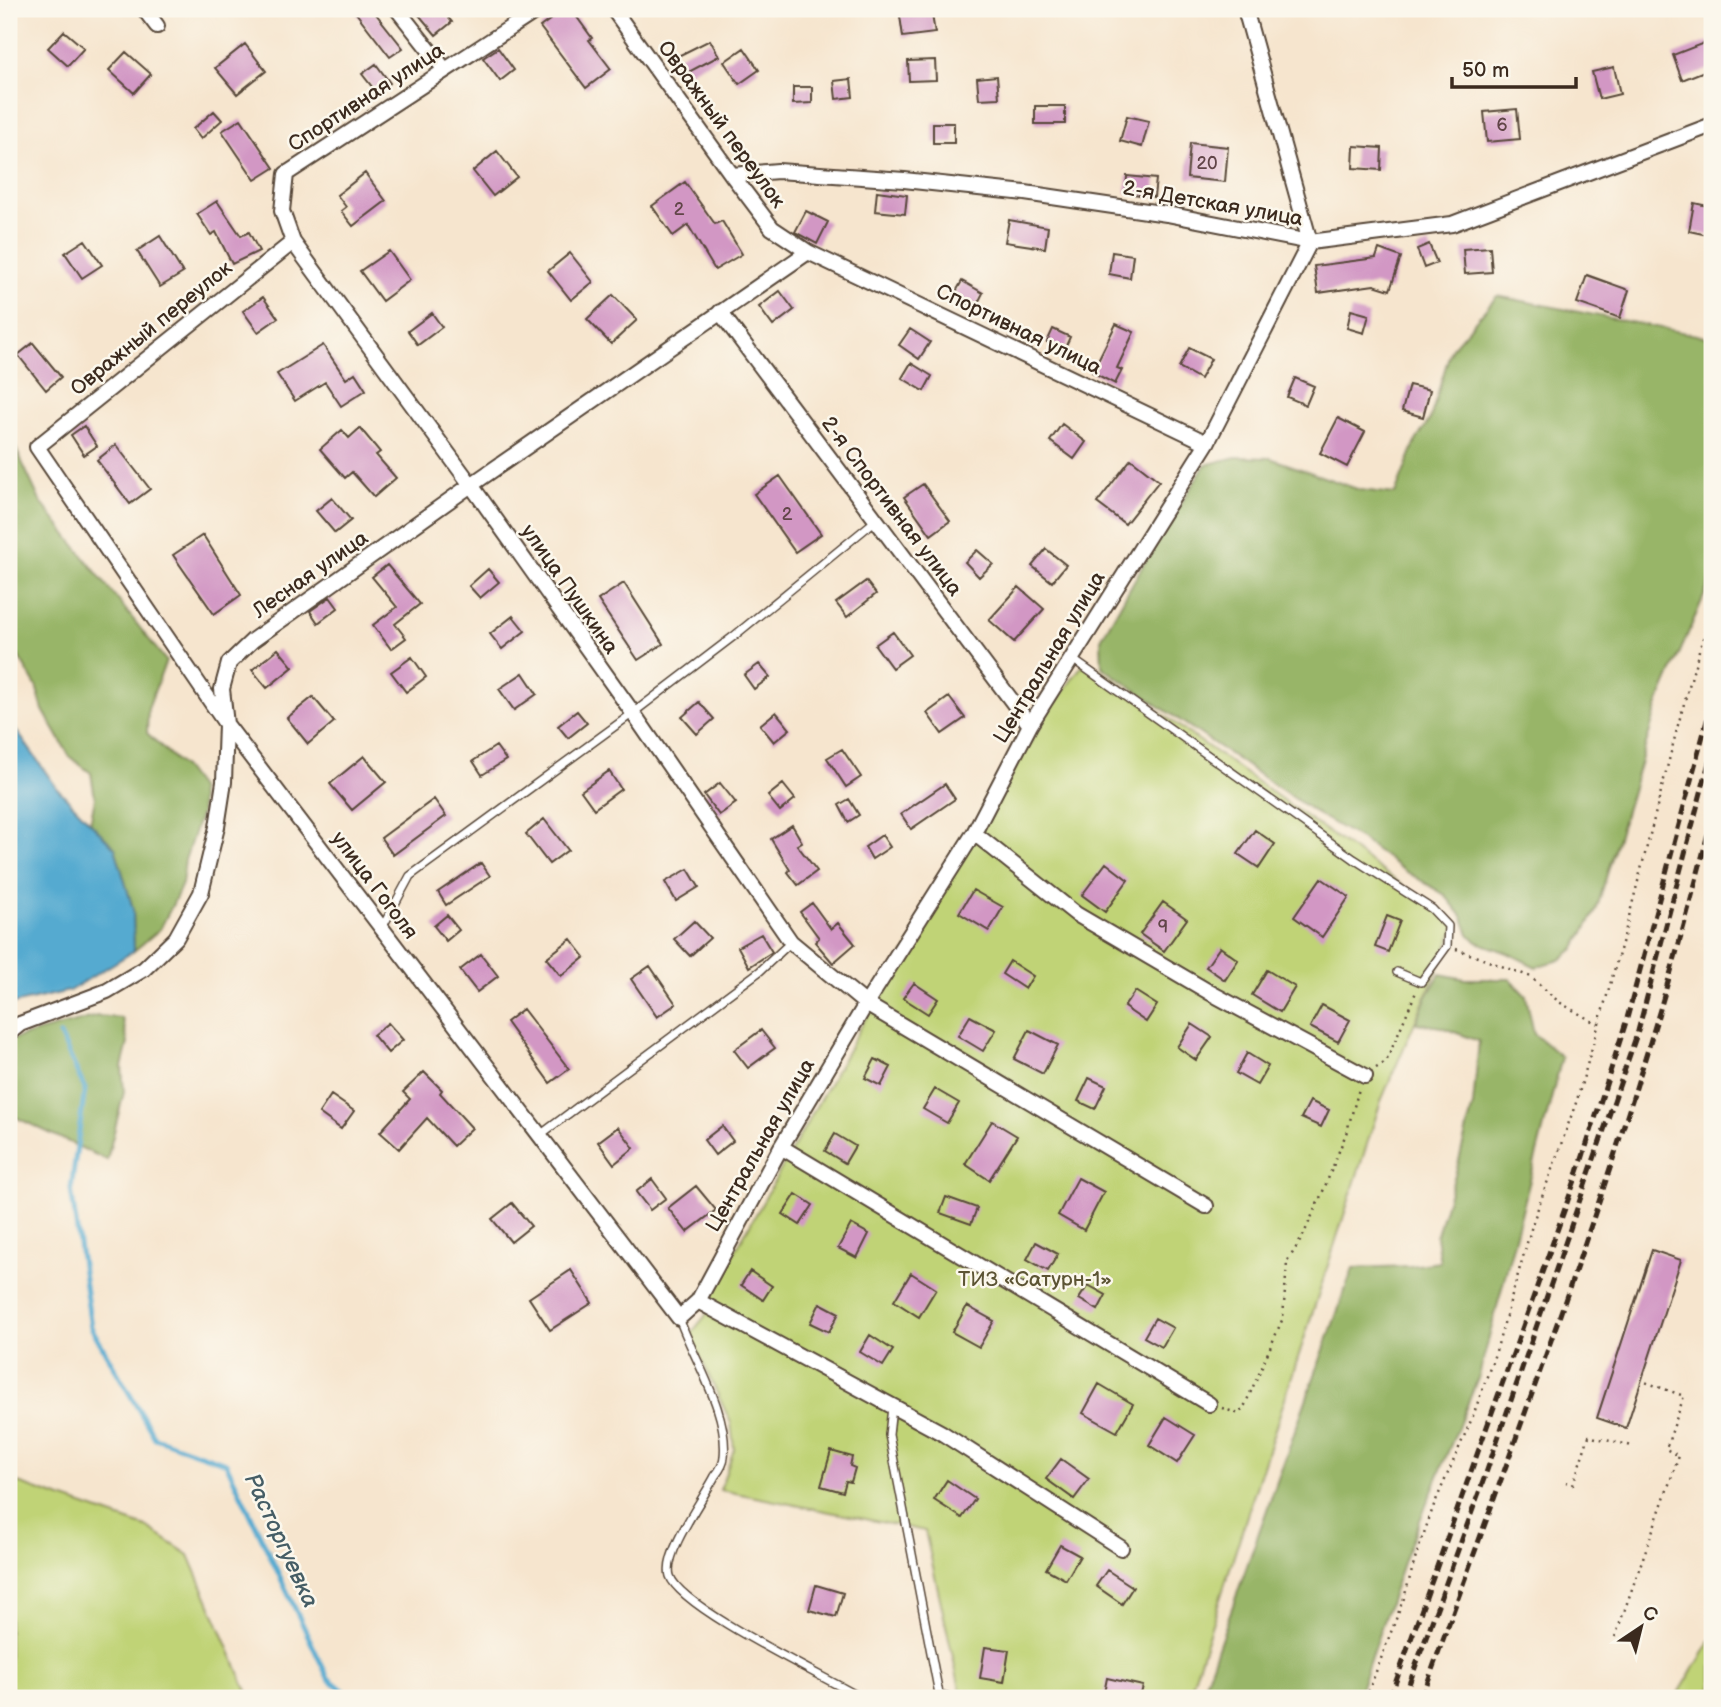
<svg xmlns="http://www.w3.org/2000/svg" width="1721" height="1707" font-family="'Balsamiq Sans',sans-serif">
<rect width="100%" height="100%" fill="#fbf7ec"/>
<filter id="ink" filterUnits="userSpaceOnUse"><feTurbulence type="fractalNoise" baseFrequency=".0143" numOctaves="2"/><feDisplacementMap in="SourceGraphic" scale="14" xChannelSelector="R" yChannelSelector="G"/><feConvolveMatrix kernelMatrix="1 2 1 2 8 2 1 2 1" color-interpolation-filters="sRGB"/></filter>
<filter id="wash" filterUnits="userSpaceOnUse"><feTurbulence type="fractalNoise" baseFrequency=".00686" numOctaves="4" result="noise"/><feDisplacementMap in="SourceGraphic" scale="28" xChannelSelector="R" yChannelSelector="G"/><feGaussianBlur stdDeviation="1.57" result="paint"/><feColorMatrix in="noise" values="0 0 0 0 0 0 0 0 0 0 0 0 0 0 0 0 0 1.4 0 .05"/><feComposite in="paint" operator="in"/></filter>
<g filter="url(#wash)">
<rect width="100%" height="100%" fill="#f6e5ce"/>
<!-- green -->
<path fill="#c0d376" stroke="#7e7e4a" stroke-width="2" d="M1086 660 1457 924 1381 1101 1188 1698H962L925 1531 720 1490 734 1449 731 1423 690 1335 706 1315 714 1289 863 1023 1049 711Z
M9 1480 146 1527 189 1555 250 1698H9Z
M1712 1639V1698H1676Z"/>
<!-- forest -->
<path fill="#98b567" stroke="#6a7042" stroke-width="2" d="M1497 296 1712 338V577L1658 704 1596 911 1575 948 1560 960 1536 967 1508 953 1477 942 1469 934 1462 916 1445 895 1402 869 1364 841 1317 814 1102 667 1101 639 1143 565 1205 465 1236 457 1270 458 1360 490 1395 494 1416 441 1430 419 1451 349Z
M9 434 40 501 166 661 148 708 147 733 184 768 199 788 201 812 185 860 182 884 172 906 160 929 134 951 133 909 115 848 90 823 95 798 91 773 70 757 43 710 36 686 10 642Z
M1440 974 1465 979H1510L1526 996 1534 1034 1562 1057 1479 1376 1405 1557 1357 1698H1200L1353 1268 1410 1266 1440 1262 1436 1237 1456 1172 1473 1105 1479 1041 1441 1027 1416 1023 1426 998Z
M97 1016 122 1018 128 1043 122 1067 124 1092 107 1160 9 1114V1040Z"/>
<!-- water -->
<path fill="#54aad0" stroke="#486a77" stroke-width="2" d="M9 720 57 788 115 848 133 909 134 951 69 991 9 1005Z"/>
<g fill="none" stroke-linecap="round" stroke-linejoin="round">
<!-- stream -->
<path stroke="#54aad0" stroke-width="5" d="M60 1035 85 1089 71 1189 91 1327 155 1438 226 1463 328 1678 353 1698"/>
</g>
<g id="blocks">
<!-- building -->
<path fill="#d297c4" d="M353 9H372L403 48 390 57Z
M414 9H441L452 22 436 35Z
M565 9H571L592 38 589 40 611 69 586 88 540 27Z
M899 9H931L935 33 903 37Z
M64 31 84 48 68 66 48 48Z
M710 40 719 56 685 74 676 57Z
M1709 41 1712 50V68L1682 80 1673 55Z
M245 44 266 71 237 94 215 68Z
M498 48 514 70 500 81 483 58Z
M744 48 759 70 739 84 724 62Z
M126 52 151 74 134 93 109 70Z
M935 60 936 80 909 81 908 61Z
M376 64 390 83 377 93 362 74Z
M1614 67 1620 94 1599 99 1592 72Z
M997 76 999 98 979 99 977 78Z
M851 79 853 97 836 99 834 81Z
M793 87H812V103L793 104Z
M1035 106H1065V124H1035Z
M1517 109 1520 139 1487 142 1484 112Z
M214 111 222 120 201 139 193 129Z
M1127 116 1149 121 1142 147 1120 141Z
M241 119 274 168 255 180 222 131Z
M933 123H954V143H933Z
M1190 143 1228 147 1225 182 1187 178Z
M1354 146 1382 148 1381 170 1353 168Z
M497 151 517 177 493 196 473 171Z
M365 173 386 201 353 226 341 211 346 207 337 195Z
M1127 176 1156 179 1154 197 1126 193Z
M685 182 715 224 722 221 742 254 715 270 688 225 673 236 652 206Z
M877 191 907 195 905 214 875 211Z
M217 201 241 236 249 232 259 251 232 264 216 232 211 235 197 214Z
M1694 203 1712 207V236L1689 231Z
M806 211 828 222 817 244 795 232Z
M1009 220 1048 227 1045 248 1005 242Z
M160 236 183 273 160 287 137 251Z
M85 240 102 265 82 278 65 253Z
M1429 244 1437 263 1424 268 1417 249Z
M1490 247 1492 272 1465 274 1463 249Z
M1379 249 1401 257 1390 290 1374 285 1318 293 1314 266 1376 258Z
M389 251 410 280 382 301 360 271Z
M1112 252 1133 255 1130 278 1109 274Z
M570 253 593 282 571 300 548 271Z
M1587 275 1629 290 1620 318 1577 303Z
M962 281 983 293 976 307 954 295Z
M780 291 794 310 773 326 759 307Z
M613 295 637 320 611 344 587 319Z
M263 297 278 318 258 332 243 311Z
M1351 310 1369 315 1364 333 1347 328Z
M432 313 442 327 418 345 408 331Z
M1116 324 1134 332 1117 368 1122 370 1115 384 1092 372Z
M910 329 930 342 919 359 899 345Z
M1053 329 1070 337 1064 350 1047 342Z
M33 343 61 377 46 390 18 355Z
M323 345 346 379 355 373 366 390 341 406 325 382 295 401 277 374Z
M1189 348 1211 359 1200 379 1179 367Z
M911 363 932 376 924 391 902 378Z
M1295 378 1314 386 1306 405 1287 397Z
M1409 385 1430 390 1423 417 1402 411Z
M1338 418 1365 432 1347 467 1320 453Z
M1062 424 1086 442 1074 459 1050 441Z
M84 426 97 446 84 455 71 435Z
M360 428 380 452 376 455 396 478 374 497 352 472 345 478 320 449 342 430 349 438Z
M116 445 150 489 130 504 97 460Z
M1131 459 1159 481 1125 524 1097 503Z
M780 476 821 534 795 552 754 494Z
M923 484 950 521 931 535 904 497Z
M332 498 351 520 335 533 316 511Z
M203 535 241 595 214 614 173 555Z
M1046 549 1066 565 1052 582 1032 566Z
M977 550 993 564 979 577 965 562Z
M387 565 420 604 395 624 406 638 391 649 373 625 397 607 372 577Z
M488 569 499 582 480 598 469 586Z
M866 581 876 594 847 617 836 603Z
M624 583 663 644 638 660 598 600Z
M1019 587 1044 609 1014 642 989 620Z
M330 597 338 608 318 623 310 611Z
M513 616 525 631 502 649 490 634Z
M893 632 910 655 892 668 875 645Z
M278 649 293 667 267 688 252 670Z
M412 657 426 677 406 692 391 672Z
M759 664 770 677 754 689 744 675Z
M523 673 537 694 514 710 499 689Z
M313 697 334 722 308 744 287 718Z
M949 697 965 718 942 734 927 713Z
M699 702 714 719 697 734 682 717Z
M577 711 587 723 568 738 558 726Z
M776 712 790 729 774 742 760 725Z
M496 746 506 760 482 775 473 761Z
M842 749 861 777 846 787 827 758Z
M364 756 386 782 352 810 330 784Z
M609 771 621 789 594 809 581 791Z
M720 783 736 803 719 815 704 795Z
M783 784 795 799 780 811 768 796Z
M945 784 955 799 911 829 901 814Z
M434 799 446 816 393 855 381 838Z
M849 799 859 815 848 822 839 805Z
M544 819 568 850 549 864 526 834Z
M792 825 802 842 797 845 817 871 798 885 788 872 790 870 771 839Z
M1255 830 1275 844 1259 868 1238 854Z
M882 835 890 847 872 859 865 847Z
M481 863 490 876 446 905 438 892Z
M1106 863 1128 880 1105 912 1082 895Z
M688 869 699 887 676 901 665 882Z
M1321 878 1349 897 1322 937 1294 917Z
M973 890 1003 907 989 931 959 913Z
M1163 902 1187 919 1164 951 1140 934Z
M812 903 831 929 838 923 855 944 833 963 815 942 819 938 800 912Z
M447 915 459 930 446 941 434 926Z
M1387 916 1400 921 1388 952 1375 947Z
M694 921 710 938 690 956 674 939Z
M761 934 772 952 749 967 738 947Z
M571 939 585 957 561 976 546 958Z
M1220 947 1238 960 1225 980 1206 967Z
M481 954 498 976 477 992 460 970Z
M1010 961 1033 976 1025 989 1002 974Z
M650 966 676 1004 657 1017 631 979Z
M1267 970 1295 987 1280 1012 1252 995Z
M914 983 938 999 928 1014 903 998Z
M1135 991 1157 1005 1146 1022 1124 1007Z
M1322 1005 1350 1020 1338 1042 1310 1027Z
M523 1009 569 1069 550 1083 506 1022Z
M970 1016 996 1030 983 1051 958 1036Z
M388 1023 403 1040 388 1053 373 1035Z
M1192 1024 1212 1037 1196 1060 1177 1047Z
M761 1030 775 1048 748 1068 734 1050Z
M1029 1030 1058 1045 1043 1074 1014 1059Z
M1247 1053 1268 1066 1257 1085 1236 1073Z
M875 1059 891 1067 881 1086 865 1078Z
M424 1072 442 1090 440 1093 472 1128 453 1146 427 1118 399 1149 380 1132 410 1099 403 1092Z
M1089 1078 1106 1086 1095 1109 1078 1101Z
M935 1089 959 1103 947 1123 923 1109Z
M331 1095 354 1111 341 1129 319 1113Z
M1310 1101 1329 1110 1321 1127 1301 1118Z
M992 1121 1017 1136 989 1180 965 1164Z
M722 1126 733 1141 715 1155 704 1140Z
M618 1127 634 1148 614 1164 598 1142Z
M835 1134 855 1146 845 1163 825 1151Z
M1078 1178 1104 1192 1084 1230 1058 1215Z
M652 1179 666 1198 650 1210 636 1192Z
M696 1186 716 1210 687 1232 668 1208Z
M796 1194 813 1205 800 1225 783 1214Z
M946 1197 977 1208 971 1224 940 1213Z
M512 1203 531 1226 511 1242 492 1219Z
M851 1224 869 1234 857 1258 838 1248Z
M1036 1242 1058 1254 1048 1271 1027 1259Z
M1652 1250 1681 1260 1626 1428 1597 1418Z
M571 1270 592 1303 550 1330 529 1298Z
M750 1271 772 1286 763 1300 741 1285Z
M911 1273 936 1289 919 1317 894 1301Z
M1088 1285 1106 1295 1098 1310 1079 1299Z
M820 1303 839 1313 829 1332 810 1323Z
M967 1306 994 1321 979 1347 952 1332Z
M1155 1318 1173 1328 1162 1347 1144 1337Z
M870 1335 893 1350 883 1366 860 1352Z
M1099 1384 1133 1404 1117 1432 1083 1413Z
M1166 1417 1195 1435 1177 1463 1149 1445Z
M831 1451 852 1457 850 1466 855 1468 851 1482 846 1481 843 1492 821 1486Z
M1061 1459 1089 1479 1074 1499 1046 1479Z
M947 1480 975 1499 962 1518 934 1500Z
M1060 1545 1080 1556 1066 1580 1046 1569Z
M1107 1570 1133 1587 1122 1604 1096 1586Z
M816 1585 843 1593 836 1617 809 1610Z
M985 1647 1009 1650 1004 1682 980 1678Z
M1107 1678 1143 1686 1140 1698H1103Z"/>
</g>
</g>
<g filter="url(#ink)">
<use href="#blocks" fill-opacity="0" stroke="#574638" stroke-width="2"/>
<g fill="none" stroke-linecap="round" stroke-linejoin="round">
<!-- lane casing -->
<g stroke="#574638" stroke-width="10">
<path id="lane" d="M1071 658 1354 859 1432 909 1448 926 1447 946 1421 982 1397 972
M382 928 410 876 633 713 734 636 876 520
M540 1135 760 971 791 942
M679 1318C694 1360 729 1412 724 1457 724 1464 719 1471 715 1476 704 1498 663 1553 670 1576 680 1608 826 1677 861 1698
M892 1407 889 1435 939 1694 934 1698
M939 1694 953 1698"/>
</g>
<!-- street casing -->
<g stroke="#574638" stroke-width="18">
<path id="street" d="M144 9 157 26
M397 9 445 70
M539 9 286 174 282 211 293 242 471 485 633 713 791 942 866 1004 1206 1206
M613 9 732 175 772 228 808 252
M732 175 778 171 904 180 1025 193 1167 214 1310 242 1452 224 1712 125
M293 242 37 447 226 724 679 1318 698 1301 781 1147 866 1004 974 833 1030 725 1207 443 1310 242 1245 9
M720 312 1030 725
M974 833 1076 914 1209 992 1365 1076
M9 1033 20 1024 107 991 144 969 176 938 201 893 217 827 224 782 226 724 222 689 229 663 253 640 471 485 808 252 1207 443
M781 1147 1209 1404
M698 1301 942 1433 1121 1548"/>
</g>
<!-- path -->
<path stroke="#574638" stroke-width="2.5" stroke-dasharray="2 5" stroke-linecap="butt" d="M1456 949 1531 977 1559 1002 1597 1024
M1376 1068 1386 1062 1416 992
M1222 1408 1239 1414 1245 1405 1283 1318 1287 1262 1302 1238 1324 1189 1347 1131 1359 1089
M1566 1482 1573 1484 1589 1436C1604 1441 1617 1441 1631 1446
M1615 1637 1679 1456 1666 1449 1684 1396 1645 1382
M1366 1698 1404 1598 1417 1553 1434 1505 1473 1416 1497 1348 1533 1222 1577 1100 1624 936 1678 725 1700 647 1712 616"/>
<!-- lane -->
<use href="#lane" stroke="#fff" stroke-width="7"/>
<!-- street -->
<use href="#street" stroke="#fff" stroke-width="14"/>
<!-- rail -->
<path stroke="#3b2a1e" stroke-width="5" stroke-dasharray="10 5" stroke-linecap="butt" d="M1390 1698 1578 1172 1626 1022 1712 702
M1404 1698 1485 1476 1638 1031 1712 751
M1422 1698C1526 1407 1639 1118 1712 817"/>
</g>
</g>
<g text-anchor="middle" stroke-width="5" stroke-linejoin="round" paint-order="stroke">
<!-- number labels -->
<g font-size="18" fill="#614548">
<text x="1502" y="131">6</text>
<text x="1207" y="169">20</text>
<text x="679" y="215">2</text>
<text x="787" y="520">2</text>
<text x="1163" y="933">9</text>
</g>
<!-- street labels -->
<g font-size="21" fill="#3b2a1e" stroke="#fbf7ec">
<text transform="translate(366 97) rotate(-33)" y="7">Спортивная улица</text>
<text transform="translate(722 124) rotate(54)" y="7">Овражный переулок</text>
<text transform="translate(1213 203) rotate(10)" y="7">2-я Детская улица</text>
<text transform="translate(151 328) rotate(-39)" y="7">Овражный переулок</text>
<text transform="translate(1019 329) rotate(26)" y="7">Спортивная улица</text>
<text transform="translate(892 506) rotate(53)" y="7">2-я Спортивная улица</text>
<text transform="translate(310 574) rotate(-35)" y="7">Лесная улица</text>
<text transform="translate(570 589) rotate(55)" y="7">улица Пушкина</text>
<text transform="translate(1049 657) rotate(-59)" y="7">Центральная улица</text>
<text transform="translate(375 885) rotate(53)" y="7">улица Гоголя</text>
<text transform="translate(760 1145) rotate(-60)" y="7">Центральная улица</text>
</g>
<!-- park labels -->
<g font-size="21" fill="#5c5434" stroke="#fbf7ec">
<text x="1035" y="1286">ТИЗ «Сатурн-1»</text>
</g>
<!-- water labels -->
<g font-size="23" font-style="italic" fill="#455d65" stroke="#fbf7ec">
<text transform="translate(282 1540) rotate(65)" y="8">Расторгуевка</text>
</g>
</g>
<!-- margin -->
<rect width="1721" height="1707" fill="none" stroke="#fbf7ec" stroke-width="35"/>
<!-- north arrow -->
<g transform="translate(1641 1627) rotate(35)" stroke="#fbf7ec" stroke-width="5" paint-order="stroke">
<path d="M0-5L12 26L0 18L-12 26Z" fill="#3b2a1e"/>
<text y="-10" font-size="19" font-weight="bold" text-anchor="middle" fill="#3b2a1e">С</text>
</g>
<!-- scale -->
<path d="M1452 77v10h124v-10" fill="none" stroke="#3b2a1e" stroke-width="3.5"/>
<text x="1462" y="77" font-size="21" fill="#3b2a1e" stroke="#fbf7ec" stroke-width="5" paint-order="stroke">50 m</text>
</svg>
